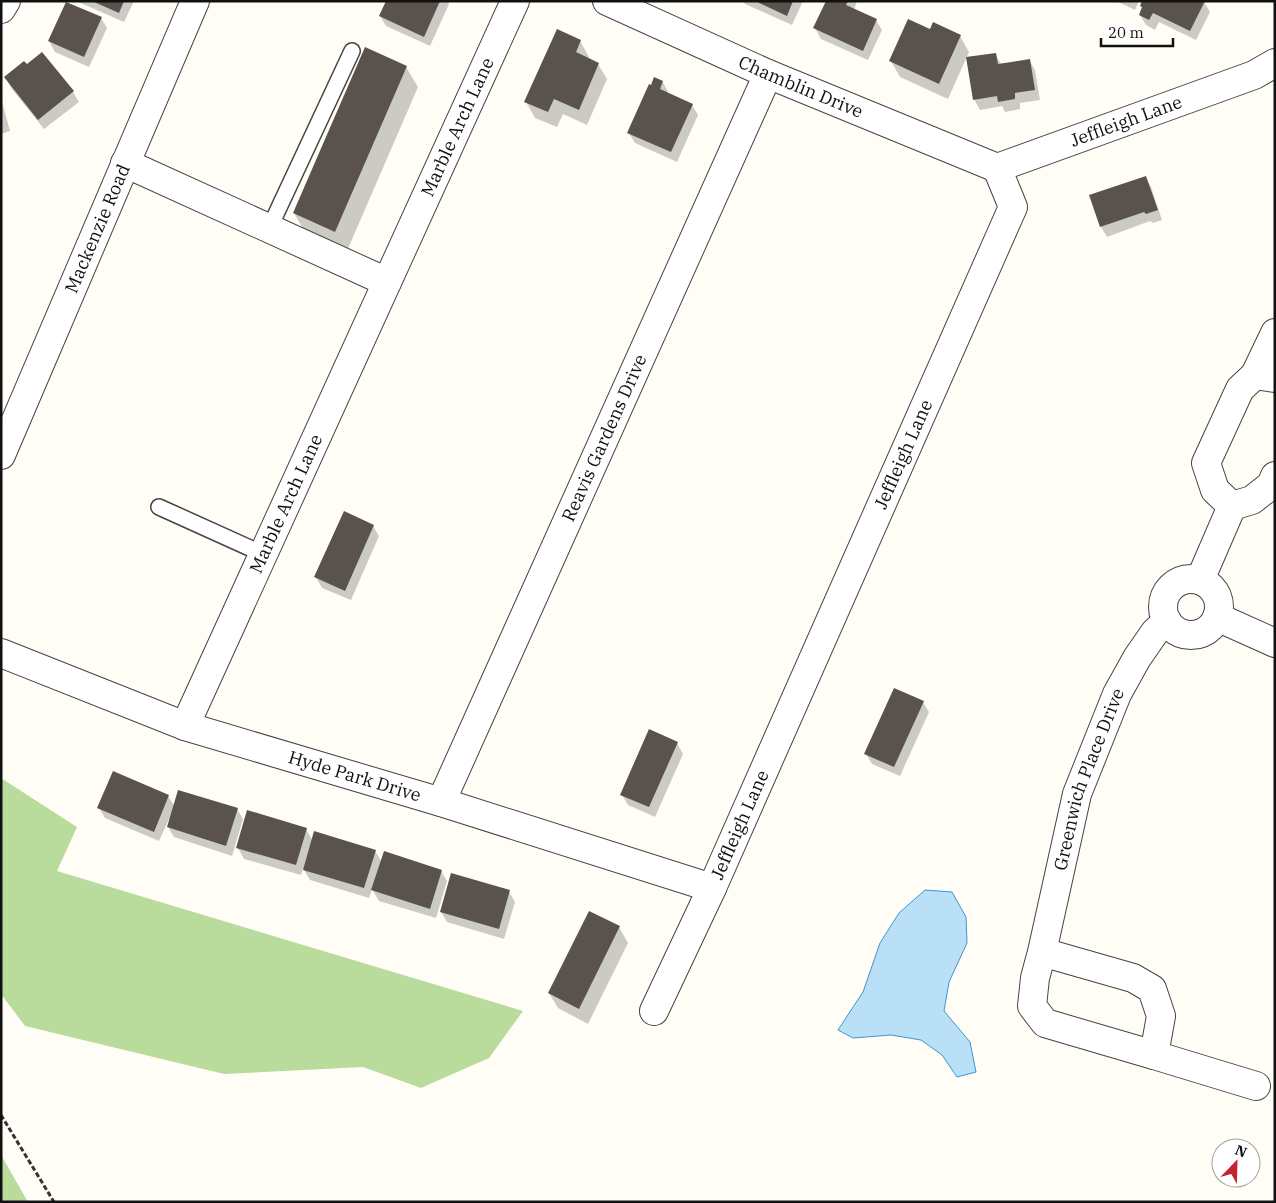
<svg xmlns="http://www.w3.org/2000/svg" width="1276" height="1203" font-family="'IBM Plex Serif',serif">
<rect width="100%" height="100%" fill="#fffdf5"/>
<!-- forest -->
<path fill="#b9dc9c" d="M1 778 77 827 57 871 523 1011 489 1058 421 1088 363 1067 224 1074 25 1026 1 994Z
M1 1155 28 1202H1Z"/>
<!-- water -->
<path fill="#b9e0f7" stroke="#3f96cf" d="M925 890 952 892 966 917 967 943 949 982 944 1011 970 1042 976 1072 957 1077 942 1055 921 1040 891 1035 853 1038 838 1030 863 992 880 943 899 913Z"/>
<!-- shadow -->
<path fill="#0003" d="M76 1H134L124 22Z
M387 1H447L449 4 430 46 386 26 380 16Z
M743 1H803L792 25 745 4Z
M827 1H857L854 10 876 20 882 30 868 60 821 39 815 28Z
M1116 1H1139L1135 10Z
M1204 2 1210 12 1196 40 1159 22 1155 30 1146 25 1140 15 1143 9 1141 6Z
M101 18 107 28 89 67 55 52 49 41Z
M931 30 960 36 969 52 948 99 900 77 891 61Z
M580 41 589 57 588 59 598 64 607 79 587 125 563 114 557 127 535 118 526 102Z
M995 54 1001 64 1029 60 1035 70 1040 100 1020 103V109L1005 112 1002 106 980 110 974 99Z
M406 67 418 87 347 251 306 234 294 213Z
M6 78 73 92 79 102 44 129 11 88Z
M663 82 668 92V94L692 105 698 115 677 162 635 143 629 133Z
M1 98 10 131 1 134Z
M1145 177 1151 187 1162 220 1153 223 1150 221 1107 237 1101 227Z
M373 526 379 536 351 600 322 588 316 577Z
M923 702 929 712 900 776 872 764 866 754Z
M677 743 683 754 655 817 628 805 622 795Z
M168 796 175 807 237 809 243 819 232 856 174 837 168 827 170 820 169 819 159 841 105 818 99 808Z
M306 829 313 841 375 851 382 862 441 871 447 881 436 918 379 901 372 889 369 898 310 880 303 868 301 875 244 859 238 848Z
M509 892 515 902 504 939 447 922 441 912Z
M619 927 628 943 588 1024 558 1008 549 993Z"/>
<!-- building -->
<path fill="#5a524d" d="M92 1H124L119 13Z
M386 1H440L424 37 379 16Z
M755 1H793L787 16Z
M826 1H848L846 5 877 19 863 51 813 28Z
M1142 1H1205L1190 31 1153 13 1149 20 1139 15 1142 7 1140 6Z
M66 2 102 17 84 57 48 41Z
M908 19 930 29 933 22 961 35 939 84 889 61Z
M557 29 581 40 576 52 599 63 579 110 554 99 548 112 524 102Z
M365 47 407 66 335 232 293 213Z
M42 52 74 91 38 120 4 77 24 61 27 64Z
M996 53 998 64 1030 59 1035 90 1015 93V99L998 102 997 96 973 100 966 57Z
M654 77 663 81 660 89 693 104 671 152 627 133 649 84 651 85Z
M1146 176 1158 210 1146 214 1144 212 1100 227 1089 195Z
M344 511 374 525 345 591 314 577Z
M894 688 924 701 894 767 864 754Z
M649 729 678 742 649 807 620 795Z
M113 771 169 795 154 832 97 808Z
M178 790 238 808 226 846 167 827Z
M247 810 307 828 296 865 236 848Z
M314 831 376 850 364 888 303 870Z
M384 851 442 870 430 909 371 890Z
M451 873 510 890 499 929 440 912Z
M589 911 620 926 579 1009 548 993Z"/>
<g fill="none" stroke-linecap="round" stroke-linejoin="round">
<!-- service casing -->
<g stroke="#444" stroke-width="18">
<path id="service" d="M269 229 352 51
M159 507 263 554"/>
</g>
<!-- minor casing -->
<g stroke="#444" stroke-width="30">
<g id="minor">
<path id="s1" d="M607 1 768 74 997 168"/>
<path d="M1 9 6 1"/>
<path d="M125 163 387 282"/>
<path d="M1255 375 1275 333"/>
<path id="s2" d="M1 455 195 1"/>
<path d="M1232 506 1215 490 1206 463 1240 389 1255 375 1275 378"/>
<path d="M1232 506 1252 500 1271 485 1275 476"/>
<circle cx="1191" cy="607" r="28"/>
<path d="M1200 580 1232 506"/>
<path d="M1217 617 1275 643"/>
<path id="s3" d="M1 653 185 726 441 802 712 888"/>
<path id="s4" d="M185 726 515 1"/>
<path id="s5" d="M441 802 768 74"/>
<path id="s6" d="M1042 952 1133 978 1152 989 1161 1016 1154 1055 1045 1023 1032 1006 1035 978 1042 952 1077 794 1117 694 1137 658 1155 632 1167 621"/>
<path id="s7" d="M654 1011 712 888 1013 207 997 168 1254 75 1275 63"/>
<path d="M1154 1055 1256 1086"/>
</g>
</g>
<!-- path -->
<path stroke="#333" stroke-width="3" stroke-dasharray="5 2.5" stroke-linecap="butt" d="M1 1115 54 1202"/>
<!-- service -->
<use href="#service" stroke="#fff" stroke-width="15"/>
<!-- minor -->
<use href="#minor" stroke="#fff" stroke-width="28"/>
</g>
<g text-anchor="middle" stroke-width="5" stroke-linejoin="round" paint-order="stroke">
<!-- street labels -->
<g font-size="18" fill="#111" stroke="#fff">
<text dy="6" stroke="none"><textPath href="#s1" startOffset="212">Chamblin Drive</textPath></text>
<text dy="6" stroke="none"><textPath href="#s7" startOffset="1060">Jeffleigh Lane</textPath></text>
<text dy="6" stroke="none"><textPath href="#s4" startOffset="658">Marble Arch Lane</textPath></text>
<text dy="6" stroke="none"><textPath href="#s2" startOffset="246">Mackenzie Road</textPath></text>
<text dy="6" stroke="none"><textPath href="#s5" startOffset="399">Reavis Gardens Drive</textPath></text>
<text dy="6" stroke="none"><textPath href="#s7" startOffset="610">Jeffleigh Lane</textPath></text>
<text dy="6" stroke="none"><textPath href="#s4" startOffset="244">Marble Arch Lane</textPath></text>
<text dy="6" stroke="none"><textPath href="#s3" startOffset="375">Hyde Park Drive</textPath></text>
<text dy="6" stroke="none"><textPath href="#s6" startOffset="554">Greenwich Place Drive</textPath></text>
<text dy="6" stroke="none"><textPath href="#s7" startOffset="205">Jeffleigh Lane</textPath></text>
</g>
</g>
<!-- border -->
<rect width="1276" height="1203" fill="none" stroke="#111111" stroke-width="5"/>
<!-- north arrow -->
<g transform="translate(1236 1163) rotate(23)"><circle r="24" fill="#ffffff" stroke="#a0a0a0"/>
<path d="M0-4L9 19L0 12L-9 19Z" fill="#c4262e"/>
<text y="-8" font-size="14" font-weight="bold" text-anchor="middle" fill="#111111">N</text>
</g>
<!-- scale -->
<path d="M1101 38v8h72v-8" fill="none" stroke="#111111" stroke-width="2.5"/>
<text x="1108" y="38" font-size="15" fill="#111111" stroke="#ffffff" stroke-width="4" paint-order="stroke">20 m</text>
</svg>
